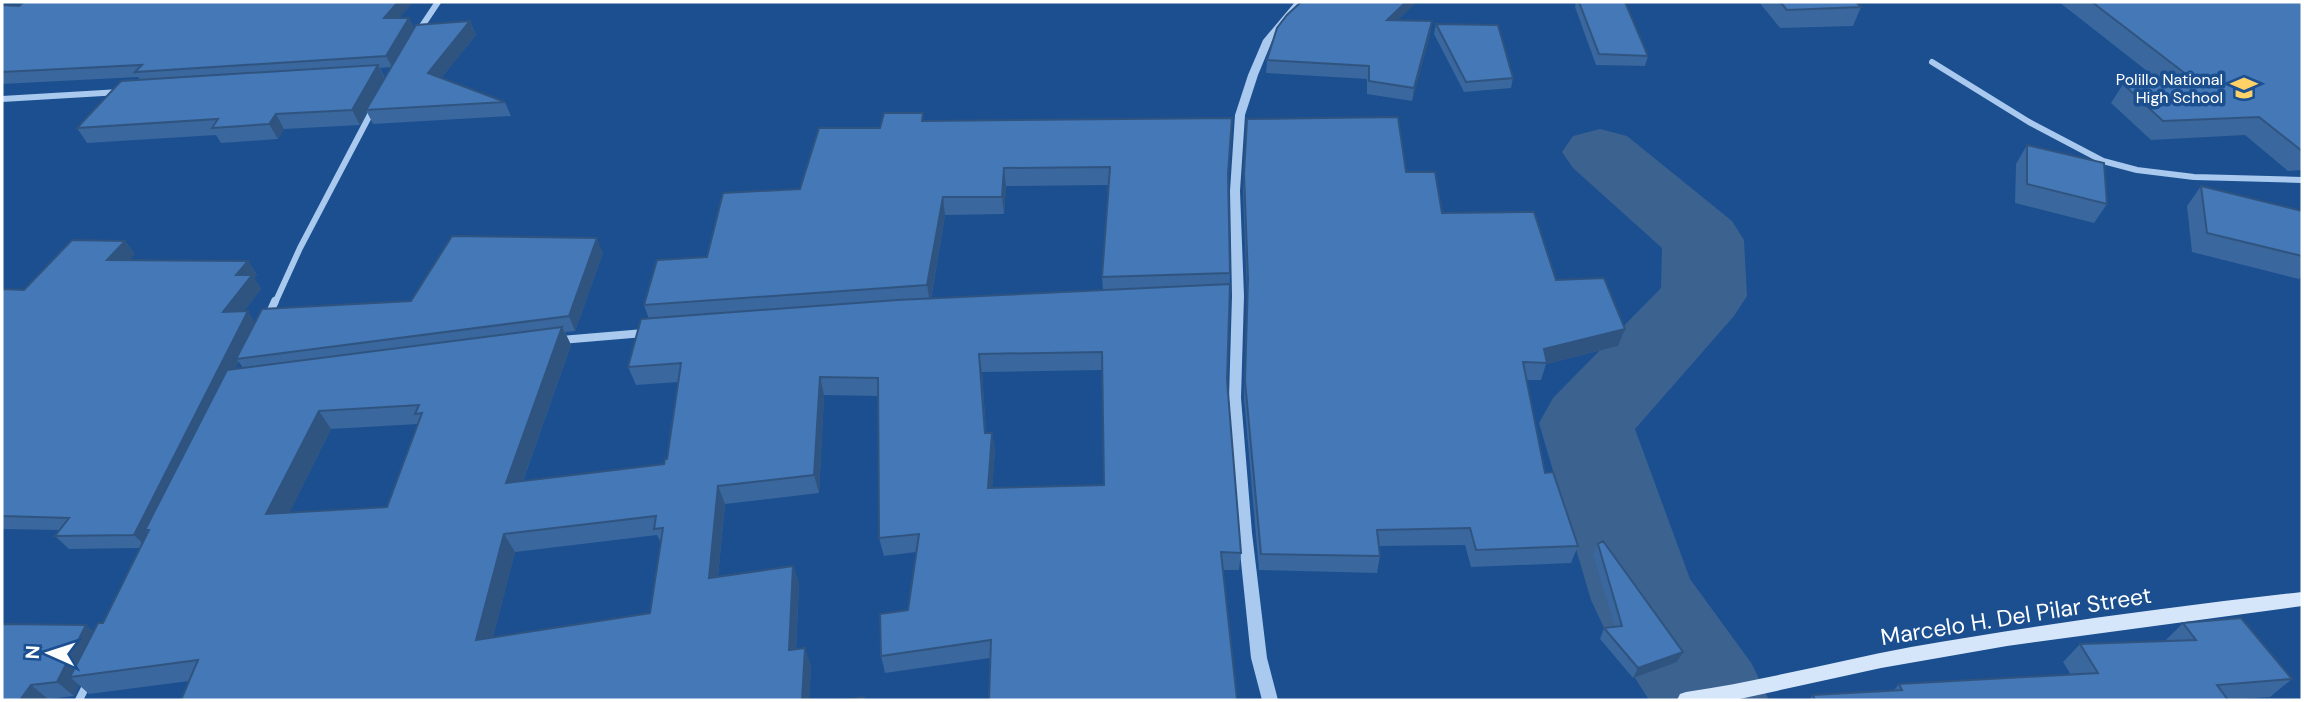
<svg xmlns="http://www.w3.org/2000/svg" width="2304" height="702" font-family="'DM Sans',sans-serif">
<rect width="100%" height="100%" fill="#1b4f8f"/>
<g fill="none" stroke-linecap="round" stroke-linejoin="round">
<!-- river -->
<path fill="#3c6290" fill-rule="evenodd" d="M1600 129 1627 136 1732 221 1744 240 1747 296 1734 316 1635 429 1690 579 1752 664 1769 700H1649L1606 632 1591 600 1539 423 1553 398 1661 288 1662 248 1573 168 1562 152 1573 136Z"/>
<!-- minor-far1 -->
<path stroke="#a9c9ee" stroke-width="6" d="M418 32 438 2
M1932 62 2029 122 2103 161 2137 170 2194 177 2302 180
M2 99 120 92
M275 303 300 248 373 109"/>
<!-- minor -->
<path stroke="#a9c9ee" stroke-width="8" d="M268 317 275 301
M561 340 644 333
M79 700 88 682"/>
<!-- tertiary -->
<path fill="#a9c9ee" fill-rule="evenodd" d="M1295 2H1304L1272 41 1258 75 1245 115 1240 191 1244 296 1241 398 1252 533 1267 658 1278 700H1262L1251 658 1238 533 1229 398 1232 296 1230 191 1235 115 1248 75 1263 40Z"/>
<!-- secondary -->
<path fill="#d6e6fa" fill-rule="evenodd" d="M2302 592V606L2007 646 1881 668 1735 700H1677L1680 694 1686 692C1762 681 1836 661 1911 647 2041 624 2171 607 2302 592Z"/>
</g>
<!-- wall -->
<path fill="#3a679d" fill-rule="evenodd" d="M24 2H413L399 18H409L414 29 470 21 476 35 441 78 505 102 511 116 373 124 367 112 360 125 284 129 278 139 221 143 216 135 87 143 77 128 140 80 138 77 2 84V5L19 6ZM391 67 385 78 380 68Z
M1576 2H1625L1648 56 1645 66 1596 65 1575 7Z
M1759 2H1856L1861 7 1853 26 1780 28Z
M2059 2H2302V170L2288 171 2245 135 2151 140 2111 103 2123 84 2161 82Z
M1398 20 1432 21 1430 34 1412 101 1367 94V79L1266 73 1267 60Z
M1436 24 1513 78 1511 88 1464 92 1434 34Z
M1247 119 1406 172 1442 213 1556 280 1625 329 1618 346 1546 364 1541 380H1526L1545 473 1578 546 1571 563 1471 567 1465 545 1379 546 1380 556 1377 573 1259 570 1244 398 1247 296 1243 191Z
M925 121 1228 176 1230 273 1227 380 1241 553 1239 570H1223L990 658 885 673 881 656 908 610 916 552 884 556 879 538 878 396 824 395 819 493 725 504 718 576 793 566 799 583 796 649 811 665 809 700H181L189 681 89 694 79 685 74 696 48 699 2 700 86 625 94 632 103 623 140 548 69 549 55 536 59 530 2 529V289L24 290 125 241 135 254 129 261H248L257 275 254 278 261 289 244 311 255 322 411 301 603 253 575 331 565 332 571 345 523 481 664 464 667 459 678 382 636 385 628 367 649 319 644 305 880 128ZM1108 185 1102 277 1103 290 931 299 945 215 1004 214 1006 186ZM239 362 243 368 235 369ZM1102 370 1104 485 992 488 995 451 992 433H986L982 372ZM418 424 387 507 289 513 331 429ZM657 535 661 543 650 613 493 637 515 552Z
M2027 145 2107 204 2094 223 2015 203 2016 164Z
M2201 186 2302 211V276L2299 279 2192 252 2187 206Z
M1598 544 1683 652 1677 662 1633 678 1600 639 1604 628 1615 627 1593 554Z
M2183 623 2292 679 2270 697 2228 700H1809L1813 695 1894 690 1899 684 2071 675 2063 662 2080 644 2165 641Z"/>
<!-- shaded-wall -->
<path fill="#305480" d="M398 2H413L389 30 384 18Z
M1406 2H1417L1386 32 1387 20Z
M409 18 414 29 392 67 386 56Z
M470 21 476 35 434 87 428 73Z
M1432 21 1430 34 1412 101 1414 88Z
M378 65 385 79 366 110 367 112 360 125 352 110Z
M276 114 284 129 278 139 269 124Z
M1004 168 1006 186 1004 214 1002 197Z
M943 197 945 215 930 303 927 285Z
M597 238 603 253 575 331 569 316Z
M125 241 135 254 117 274 107 260Z
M248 261 257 275 254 278 261 289 233 326 223 312 236 275Z
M248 311 257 325 236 359 239 362 153 535 149 530H145L152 537 147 548 134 535Z
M562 327 571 345 516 500 506 483Z
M1625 329 1618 346 1546 364 1544 349Z
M979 354 982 372 987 451 985 433Z
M820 377 824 395 819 493 814 475Z
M319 411 331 429 280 532 266 514Z
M992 433 995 451 991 506 988 488Z
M718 486 725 504 716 595 709 578Z
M504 534 515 552 488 657 476 640Z
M793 566 799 583 795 667 789 650Z
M86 625 102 639 70 677 79 685 74 696 57 682Z
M805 648 811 665 809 700H802Z
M1683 652 1677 662 1633 678 1638 668Z
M31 685 48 699 47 700H20Z"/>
<!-- building -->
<path fill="#4478b7" stroke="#305480" stroke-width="2" fill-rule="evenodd" d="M24 2H398L384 18H409L386 56 135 72 142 65 2 72V5L19 6Z
M1301 2H1406L1387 20 1432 21 1414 88 1369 81V66L1267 60 1277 28 1287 15Z
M1579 2H1625L1648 56 1599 54Z
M1780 2H1856L1861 7 1787 10Z
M2092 2H2302V151L2259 117 2163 121 2123 84 2195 81Z
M470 21 428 73 505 102 366 110 416 25Z
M1436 24 1498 25 1513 78 1466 82Z
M378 65 352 110 276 114 269 124 212 128 218 119 77 128 121 81Z
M884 113H923L922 121 1232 118 1228 173 1230 273 1102 277 1110 167 1004 168 1002 197H943L927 285 644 305 657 260 707 257 723 193 800 189 819 128H880Z
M1398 117 1406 172H1435L1442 213 1534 212 1556 280 1604 278 1625 329 1544 349 1547 363 1523 362 1545 473 1553 472 1578 546 1476 550 1470 528 1377 530 1380 556 1261 554 1245 381 1248 279 1244 174 1247 119Z
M2027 145 2104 163 2107 204 2027 184Z
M2201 186 2302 211V256L2207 233Z
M452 236 597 238 569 316 236 359 262 309 411 301Z
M72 240 125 241 107 260 248 261 236 275H252L223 312 248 311 134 535 55 536 69 518 2 516V289L24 290Z
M1230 284 1227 380 1241 553 1221 552 1237 700H989L991 640 881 656 880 614 908 610 919 534 879 538 878 378 820 377 814 475 718 486 709 578 793 566 789 650 805 648 802 700H181L198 660 70 677 98 623H103L149 530H145L227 370 562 327 506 483 664 464 665 459H667L681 363 628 367 641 319 897 300ZM1102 352 1104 485 988 488 992 433H985L979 354ZM419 405 415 414 422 413 387 507 266 514 319 411ZM656 516 654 529 663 528 650 613 476 640 504 534Z
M1603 541 1683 652 1638 668 1604 628 1622 626 1598 544Z
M2241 618 2292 679 2217 685 2228 700H1815L1813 695 1902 690 1899 684 2098 673 2080 644 2196 640 2183 623Z
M2 624 86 625 57 682 31 685 20 700H2Z
M864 697V700H844Z"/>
<!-- icons -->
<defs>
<g id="school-bare" transform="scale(2.1)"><path d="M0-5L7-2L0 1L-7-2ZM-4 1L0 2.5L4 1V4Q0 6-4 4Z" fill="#ffd166" stroke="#1b4f8f" stroke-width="2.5" paint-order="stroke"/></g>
</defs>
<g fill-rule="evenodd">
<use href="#school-bare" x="2244" y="88"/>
</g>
<g text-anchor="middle" stroke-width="7" stroke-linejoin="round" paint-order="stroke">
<!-- far-poi labels -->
<g font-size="16" fill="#fff" stroke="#1b4f8f" text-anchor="end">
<text x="2223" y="85">Polillo National<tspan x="2223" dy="18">High School</tspan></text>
</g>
<!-- near-street labels -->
<g font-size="23" fill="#fff" stroke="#1b4f8f">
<text transform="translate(2016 616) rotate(-9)" y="8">Marcelo H. Del Pilar Street</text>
</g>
</g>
<!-- border -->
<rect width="2304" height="702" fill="none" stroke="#ffffff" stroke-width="7"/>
<!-- north arrow -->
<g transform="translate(49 653) rotate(273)" stroke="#1b4f8f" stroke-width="5" paint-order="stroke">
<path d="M0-5L12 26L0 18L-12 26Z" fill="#ffffff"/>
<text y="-10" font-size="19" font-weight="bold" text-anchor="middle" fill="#ffffff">N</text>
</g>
</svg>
